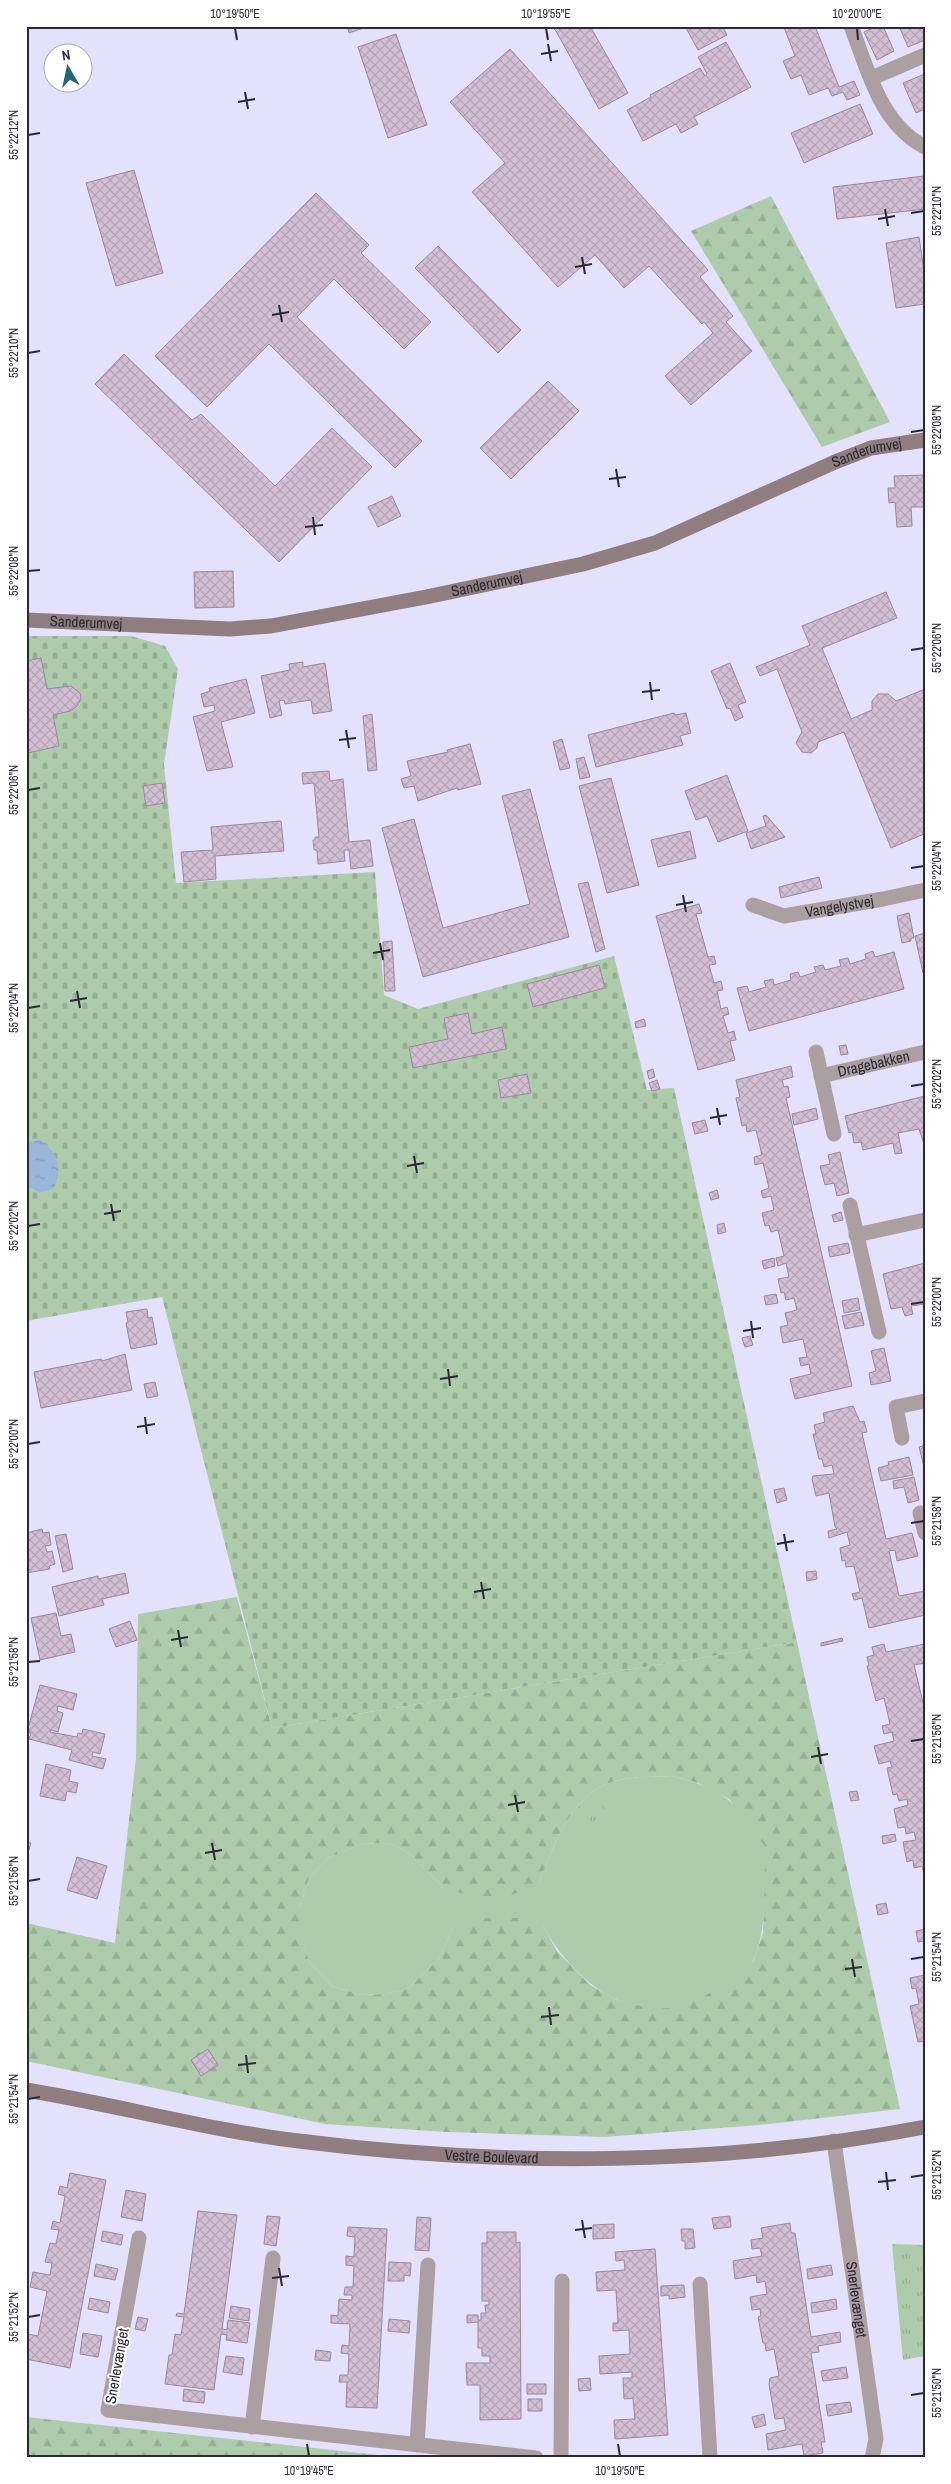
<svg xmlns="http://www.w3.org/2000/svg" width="951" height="2484" font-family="'Archivo Narrow',sans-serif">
<defs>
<pattern id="forest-firs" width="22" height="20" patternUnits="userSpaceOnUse" patternTransform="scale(1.25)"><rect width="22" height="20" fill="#aeccab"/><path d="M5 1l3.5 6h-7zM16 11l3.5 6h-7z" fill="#96af94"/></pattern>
<pattern id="cemetery-stones" width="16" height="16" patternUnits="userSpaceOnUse" patternTransform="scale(1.25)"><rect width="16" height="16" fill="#aeccab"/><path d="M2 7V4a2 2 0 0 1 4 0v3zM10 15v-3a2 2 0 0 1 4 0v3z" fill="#96af94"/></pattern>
<pattern id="park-tufts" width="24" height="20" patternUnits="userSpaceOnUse" patternTransform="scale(1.25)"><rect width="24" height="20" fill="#aeccab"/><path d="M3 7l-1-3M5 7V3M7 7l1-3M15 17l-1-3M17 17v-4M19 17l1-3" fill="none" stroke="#96af94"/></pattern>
<pattern id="water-ripples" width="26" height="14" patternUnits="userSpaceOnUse" patternTransform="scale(1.25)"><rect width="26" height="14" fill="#99b7da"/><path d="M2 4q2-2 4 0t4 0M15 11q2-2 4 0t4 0" fill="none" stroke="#7d95b2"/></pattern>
<pattern id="building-cross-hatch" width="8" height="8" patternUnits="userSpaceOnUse" patternTransform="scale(1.25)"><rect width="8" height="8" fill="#d3bfd4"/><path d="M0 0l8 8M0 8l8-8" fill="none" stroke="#b5a4b7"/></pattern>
</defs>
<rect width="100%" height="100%" fill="#e4e1fc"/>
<!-- grass -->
<path fill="#aeccab" d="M672 1776C711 1786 732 1795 754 1830 757 1835 763 1841 764 1846 768 1867 765 1890 764 1911 762 1934 758 1964 739 1980 730 1987 714 1992 704 1996 696 2000 688 2005 680 2007 619 2020 570 1974 543 1926L453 1927 439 1958 409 1988 386 1994 361 1995 332 1986 310 1963 300 1935V1908L309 1878 328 1858 361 1844 389 1843 409 1853 445 1889 539 1883C552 1850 567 1805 600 1787 620 1776 649 1777 672 1776Z"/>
<!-- forest -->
<path fill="url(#forest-firs)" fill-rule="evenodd" d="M771 196 890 422 822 447 691 231Z
M237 1597 272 1728 797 1642 900 2109 759 2125 605 2137 447 2132 325 2124 26 2061V1923L115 1943 136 1758 138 1614ZM672 1776 698 1783 729 1799 764 1845 765 1875 763 1933 754 1960 738 1980 680 2007 652 2009 617 2000 590 1985 557 1951 543 1926 522 1918H478L453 1927 439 1958 409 1988 386 1994 361 1995 332 1986 310 1963 300 1935V1908L309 1878 328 1858 361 1844 389 1843 409 1853 445 1889 473 1896H509L539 1883C552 1850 567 1805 600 1787 620 1776 649 1777 672 1776Z
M26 2417 406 2458H26Z"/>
<!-- cemetery -->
<path fill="url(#cemetery-stones)" d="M26 636H131L165 646 178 669 164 764 176 883 375 872 384 995 418 1009 614 956 647 1090 674 1088 797 1642 272 1728 162 1297 26 1321Z"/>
<!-- park -->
<path fill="url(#park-tufts)" d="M598 1796 610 1820 597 1829 578 1807Z
M892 2244 925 2245V2356L903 2360Z"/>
<!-- water -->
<path fill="url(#water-ripples)" d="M40 1140C58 1153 63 1168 54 1188 41 1194 37 1193 26 1184V1142Z"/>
<!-- building -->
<path fill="url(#building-cross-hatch)" stroke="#9a879a" d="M347 26H369L349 33Z
M551 26H590L628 93 599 109 556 31Z
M685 26H722L727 35 698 50Z
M815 26 839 87 854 81 860 95 847 100 843 92 832 96 828 88 809 95 801 75 791 79 783 61 795 56 784 27Z
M877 26H883L894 51 877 60 864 32Z
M899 26H925V40L908 47Z
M396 34 427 125 388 138 358 47Z
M726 42 751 87 694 117 698 124 681 133 676 124 643 141 627 110 651 97 650 95 700 68 705 76 707 74 698 57Z
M510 49 708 270 700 277 733 316 726 322 752 351 691 405 665 376 713 333 704 322 702 324 649 266 624 288 595 255 558 287 472 192 505 163 450 102Z
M925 74V109L916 113 903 83Z
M860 104 873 134 804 163 791 133Z
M134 170 163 273 116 286 86 183Z
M924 176 925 209 837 219 833 187Z
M316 193 369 245 361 253 431 322 404 349 334 279 297 317 422 441 395 468 269 344 207 407 155 356Z
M919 237 925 277V304L896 308 886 243Z
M438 246 521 330 498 353 415 268Z
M124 354 192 420 201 414 275 486 332 428 372 467 279 562 95 384Z
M548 381 579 411 511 479 480 448Z
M925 475V507H911L912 526 897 527 895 502 889 503 888 488H895L894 476Z
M392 496 401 516 378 527 368 507Z
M233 571 234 607 195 608 194 572Z
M886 592 897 618 822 648 851 719 872 710V701L878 694H888L896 701 925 689V836L924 834 891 848 844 732 818 742 817 748 811 753 802 752 796 743 802 732 777 669 760 676 756 667 810 645 802 626Z
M41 658 47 689 71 686 80 693 81 699 76 707 70 711 53 715 59 746 28 753 26 661Z
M303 662V667L325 663 332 711 313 714 311 700 285 704 284 700 279 701 282 715 270 718 261 676 290 670 289 664Z
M730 663 746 702 738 705 743 717 735 721 730 708 727 709 711 671Z
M246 679 255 713 221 722 233 767 207 771 193 717 215 711 214 705 204 707 201 694 210 691 209 688Z
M674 713 675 715 686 713 691 733 680 736 683 745 596 767 588 735Z
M372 714 377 770 368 771 363 716Z
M562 739 570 768 560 770 553 742Z
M470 744 481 784 458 790 457 788 418 801 414 786 404 788 401 779 411 776 407 761 448 752 447 750Z
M584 757 590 777 580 779 576 759Z
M329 771 330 781 343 779 349 842 370 840 373 866 351 869 349 850H344L345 861 318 864 317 850H314L313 840H315V837H319L314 783 303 784 302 773Z
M727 775 748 831 718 842 707 816 696 820 685 791Z
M611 778 639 885 607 893 579 786Z
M162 783 165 803 146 806 143 786Z
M530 789 569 937 423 977 382 828 414 819 443 928 530 904 502 796Z
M766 815 785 837 751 849 746 833 766 826 763 816Z
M281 821 284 851 215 856 216 879 184 882 181 852 213 850 211 827Z
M690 831 696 858 658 867 651 840Z
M819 877 822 888 781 898 779 887Z
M588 882 605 949 596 952 578 884Z
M699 904 702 913 696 914 708 957 714 956 716 964 709 965 714 983 721 981 723 990 717 991 721 1009 727 1007 729 1014 723 1016 728 1033 734 1031 736 1040 730 1041 735 1060 698 1070 656 916Z
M909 913 914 938H911V941L902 943 897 916Z
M925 933V973H923L915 936Z
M392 941 395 991H385L383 942Z
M873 951 875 957 894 952 904 989 749 1031 737 988 747 986 749 992 766 987 764 981 773 979 774 985 791 980 790 974 798 972 800 977 816 972 814 967 823 965 825 970 841 966 839 960 848 958 850 964 866 959 865 954Z
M599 965 605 988 533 1007 527 984Z
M468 1013 472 1034 502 1027 506 1049 413 1068 409 1047 448 1039 444 1018Z
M644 1019 646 1026 636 1028 635 1022Z
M846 1045 848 1054 841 1055 839 1046Z
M791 1066 793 1077 782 1080 784 1087 788 1086 790 1097 786 1098 852 1386 795 1399 790 1379 811 1374 809 1364 801 1366 799 1358 807 1357 803 1339 783 1343 780 1327 788 1325 785 1313 797 1310 794 1298 786 1300 784 1292 781 1293 778 1279 789 1277 786 1263 778 1266 776 1258 784 1256 778 1230 771 1232 769 1225 765 1226 762 1213 774 1210 771 1196 763 1198 761 1191 769 1188 763 1163 755 1165 754 1157 762 1155 756 1130 747 1132 746 1125 742 1126 736 1098 740 1097 736 1080Z
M653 1069 655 1077 649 1079 647 1071Z
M527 1074 531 1093 501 1098 498 1080Z
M657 1080 660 1089 652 1091 649 1083Z
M925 1096V1147L919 1129 898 1133 902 1153 895 1154 893 1143 863 1150 861 1142 854 1143 852 1132 849 1133 845 1116Z
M816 1108 818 1119 794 1125 792 1114Z
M705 1120 708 1131 695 1134 692 1123Z
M840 1152 849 1193 837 1196 834 1183 825 1185 820 1166 830 1164 828 1155Z
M717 1190 719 1198 711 1200 709 1193Z
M841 1212 843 1220 834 1222 832 1215Z
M724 1223 726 1232 718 1234 717 1225Z
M848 1243 850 1253 830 1257 828 1247Z
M774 1258 775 1266 764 1269 762 1261Z
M925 1263V1304L911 1306 913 1314 905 1316 902 1307 891 1309 883 1274Z
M776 1294 778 1303 766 1305 764 1296Z
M858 1298 860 1310 844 1313 842 1301Z
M147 1309 148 1318 152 1317 157 1344 131 1349 126 1323 128 1322 126 1312Z
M861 1312 864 1325 845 1329 842 1316Z
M750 1336 753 1345 745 1347 742 1338Z
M884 1348 891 1381 871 1385 869 1373 876 1371 871 1351Z
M125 1354 132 1390 41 1408 34 1372 101 1359 102 1361Z
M155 1382 158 1396 147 1398 144 1384Z
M853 1406 860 1422 864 1421 867 1432 862 1433 886 1539 912 1533 918 1556 897 1561 895 1550 889 1551 899 1596 925 1591V1615L869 1628 862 1598 854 1600 852 1594 860 1592 854 1566 846 1567 845 1560 842 1561 840 1548 850 1545 847 1532 829 1538 828 1531 837 1529 835 1527 829 1493 816 1496 812 1479 813 1476 834 1474 832 1465 824 1467 822 1459H819L813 1434H816L814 1425 825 1422 823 1413Z
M925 1445V1471L919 1447Z
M909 1457 913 1475 881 1481 878 1468 889 1465 888 1462Z
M914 1477 919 1500 908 1503 904 1487 894 1489 893 1481Z
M784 1488 787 1500 777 1503 774 1490Z
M42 1529 43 1533 49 1532 51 1545 45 1546 47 1552 52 1551 55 1564 49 1566 50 1569 26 1573V1533Z
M66 1534 73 1569 63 1572 55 1536Z
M816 1571 817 1579 807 1581 806 1572Z
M125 1573 129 1593 102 1599 104 1605 59 1616 52 1587 98 1576V1579Z
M56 1613 61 1636 71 1634 75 1652 40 1660 31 1618Z
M130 1621 137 1640 116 1647 109 1629Z
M842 1638 843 1641 821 1646V1643Z
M884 1644 886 1652 925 1644V1663L914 1665 925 1711V1878L922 1866 914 1868 913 1860 907 1862 903 1842 916 1840 914 1832 906 1834 905 1827 898 1828 894 1809 908 1805 907 1799 899 1801 897 1794 893 1795 887 1768 892 1767 890 1761 879 1764 874 1746 894 1741 892 1732 884 1734 882 1726 890 1724 884 1698 876 1701 867 1666H869L867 1657 874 1655 872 1647Z
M40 1685 77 1694 73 1710 58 1706 57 1711 63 1713 58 1732 51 1730 50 1732 77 1737 78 1733 82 1734 83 1729 105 1734 100 1754 93 1752 92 1756 106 1759 103 1769 69 1760 72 1750 29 1739 31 1733 27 1732Z
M46 1764 71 1770 69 1781 78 1783 76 1793 67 1791 65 1801 40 1796Z
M857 1791 859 1800 851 1801 849 1792Z
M895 1834 896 1841 883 1844 882 1836Z
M26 1842 31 1843 26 1859Z
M77 1857 107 1866 97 1899 67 1890Z
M886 1903 888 1913 878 1915 876 1905Z
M925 1929V1941L918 1942 916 1931Z
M925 1975V2041L918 2042 910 2006 919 2004 916 1988 912 1989 910 1978Z
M208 2049 218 2065 201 2076 191 2060Z
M70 2173 106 2180 70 2368 26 2359V2345L28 2334 38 2336 47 2291 30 2287 33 2272 50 2275 52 2263 45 2262 50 2243 56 2244 59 2230 51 2229 53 2221 60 2223 65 2196 58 2194 60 2186 67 2188Z
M126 2190 146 2194 142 2221 121 2217Z
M198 2211 237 2215 222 2329 227 2330 228 2320 250 2323 247 2343 226 2340 227 2335 221 2334 214 2390 165 2384 169 2355H172L175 2334 181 2335 184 2317 176 2316 177 2313 184 2314Z
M267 2216 280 2217 276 2246 264 2244Z
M730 2216 731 2227 714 2229 712 2218Z
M417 2217 431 2218 429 2251 415 2250Z
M790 2223 791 2233H795L811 2337 840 2332 841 2342 818 2346 819 2352 811 2353 825 2442H821L823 2453 804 2456 802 2444 768 2450 766 2434 786 2430 784 2418 775 2419 769 2384 770 2378 779 2376 774 2349 766 2351 765 2343H763L758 2317 761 2316 760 2309 752 2310 750 2297 767 2294 765 2281 757 2283 756 2275 735 2279 733 2261 762 2256 760 2248 752 2249 751 2240 763 2238 761 2228Z
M614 2224V2238L593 2239V2225Z
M348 2227 387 2229 377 2408 346 2407 347 2382H339L340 2375H348L349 2354 341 2353 342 2345 349 2346 350 2324 331 2323V2315L338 2316 339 2299 352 2300V2295H344L345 2287H353L354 2266 346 2265V2256L354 2257 355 2237 347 2236Z
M681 2229H693L695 2248 685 2249V2241H682Z
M103 2231 123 2235 121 2245 101 2241Z
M487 2232H516V2243L520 2242 521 2419 480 2420V2385H467L466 2363H490V2356H482V2348H478V2322L467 2323V2315H478V2320H481V2313H486L485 2305H489V2301H482V2243H487Z
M655 2249 668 2435 615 2439 614 2420 635 2419 633 2398 624 2399 623 2378H632V2372L600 2374 599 2356 630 2354 629 2330 613 2331V2323H618L616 2290 597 2291 596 2272 625 2270 624 2260 616 2261 615 2252Z
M389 2262 411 2263 410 2276 404 2275V2281H388Z
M96 2264 118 2269 115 2280 94 2276Z
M831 2265 833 2275 808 2279 807 2269Z
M684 2285 685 2297 669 2299V2295L661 2296V2286Z
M90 2298 110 2302 108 2313 88 2309Z
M836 2299 837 2309 812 2313 811 2303Z
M231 2306 250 2309 249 2321 229 2318Z
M138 2317 148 2319 145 2331 135 2329Z
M389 2319 410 2321 409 2333 388 2331Z
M83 2333 102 2336 98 2357 80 2354Z
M316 2350 331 2352 330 2361 315 2360Z
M226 2356 244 2358 242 2375 223 2372Z
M846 2367 848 2378 823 2381 821 2371Z
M590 2378 591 2390 579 2391 578 2379Z
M527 2384H546V2394H527Z
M184 2389 205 2392 204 2403 183 2401Z
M528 2399H542V2411H528Z
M850 2402 852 2412 828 2416 826 2405Z
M764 2414 766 2425 755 2428 752 2417Z"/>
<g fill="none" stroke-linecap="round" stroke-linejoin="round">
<!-- street -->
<g stroke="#ac9fa1" stroke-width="15">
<path d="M851 26C868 70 880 124 925 147"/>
<path d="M872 78 925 55"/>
<path id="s1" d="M753 905 784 916 883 899 925 890"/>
<path d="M816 1052 834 1134"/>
<path id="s2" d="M821 1076 925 1052"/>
<path d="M850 1205 879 1332"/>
<path d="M856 1235 925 1220"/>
<path d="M902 1438 896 1407 925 1401"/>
<path d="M920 1513 925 1533"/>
<path id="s3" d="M834 2141 876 2439 872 2458"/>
<path d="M139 2238 108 2410 536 2458"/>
<path d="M700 2284 710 2458"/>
<path d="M252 2427 273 2258"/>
<path d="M417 2445 428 2265"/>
<path d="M561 2458 562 2281"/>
</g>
<!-- secondary -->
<g stroke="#907d80" stroke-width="15">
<path id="s4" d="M26 620 230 629 271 626 426 597 583 564 655 543 835 462 871 448 925 440"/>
<path id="s5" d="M26 2090C118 2105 207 2130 299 2141 503 2167 722 2166 925 2127"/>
</g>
</g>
<!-- ticks -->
<path fill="none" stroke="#2b2a34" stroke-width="2" d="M235 28 237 40M546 28 548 40M857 28 858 40M548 44 551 61M541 54 558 51M245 92 248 109M238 102 255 99M28 135 40 133M885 209 888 226M911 213 924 211M878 219 895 216M582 257 585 274M575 267 592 264M279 305 282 322M272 315 289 312M28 353 40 351M911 432 924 430M616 469 619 487M609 479 626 477M313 517 315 535M305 527 323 525M28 571 40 570M911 650 924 648M650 682 652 700M642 692 660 690M346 730 349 748M339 740 356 738M28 790 40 788M911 868 924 866M683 895 686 912M676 905 693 902M380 943 383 960M373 953 390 950M77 991 80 1008M70 1001 87 998M28 1008 40 1006M911 1086 924 1084M717 1108 720 1125M710 1118 727 1115M414 1156 417 1173M407 1166 424 1163M111 1204 114 1221M104 1214 121 1211M28 1226 40 1224M911 1304 924 1302M751 1321 753 1338M743 1331 761 1328M448 1369 450 1386M440 1379 458 1376M145 1417 147 1434M137 1427 155 1424M28 1444 40 1442M911 1523 924 1521M784 1534 787 1551M777 1544 794 1541M481 1582 484 1599M474 1592 491 1589M178 1630 181 1647M171 1640 188 1637M28 1662 40 1661M911 1741 924 1739M818 1747 821 1764M811 1757 828 1754M515 1795 518 1812M508 1805 525 1802M212 1843 215 1860M205 1853 222 1850M28 1881 40 1879M852 1959 855 1977M911 1959 924 1957M845 1969 862 1967M549 2007 551 2025M541 2017 559 2015M246 2055 248 2073M238 2065 256 2063M28 2099 40 2097M886 2172 888 2190M911 2177 924 2175M878 2182 896 2180M582 2220 585 2238M575 2230 592 2228M279 2268 282 2286M272 2278 289 2276M28 2317 40 2315M911 2395 924 2393M307 2444 309 2456M618 2444 620 2456"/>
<g text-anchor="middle" stroke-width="4" stroke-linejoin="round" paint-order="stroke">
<!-- street labels -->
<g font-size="15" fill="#2b2a34" stroke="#fff">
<text dy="5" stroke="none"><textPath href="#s4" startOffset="869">Sanderumvej</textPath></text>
<text dy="5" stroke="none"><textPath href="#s4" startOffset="465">Sanderumvej</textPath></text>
<text dy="5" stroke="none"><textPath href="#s4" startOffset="60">Sanderumvej</textPath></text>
<text dy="5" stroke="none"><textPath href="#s1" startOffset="89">Vangelystvej</textPath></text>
<text dy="5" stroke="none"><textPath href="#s2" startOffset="54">Dragebakken</textPath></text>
<text dy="5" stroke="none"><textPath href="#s5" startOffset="471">Vestre Boulevard</textPath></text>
<text dy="5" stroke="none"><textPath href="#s3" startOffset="160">Snerlevænget</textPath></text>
<text transform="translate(117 2366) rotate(-80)" y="5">Snerlevænget</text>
</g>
</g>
<!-- border -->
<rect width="951" height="2484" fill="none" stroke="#ffffff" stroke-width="55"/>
<!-- north arrow -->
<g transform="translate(68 68) rotate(351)"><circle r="24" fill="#ffffff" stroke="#aaaaae"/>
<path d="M0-4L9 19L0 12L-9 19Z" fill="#216876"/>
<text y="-8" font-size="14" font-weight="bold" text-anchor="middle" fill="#2b2a34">N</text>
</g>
<rect x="28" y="28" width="896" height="2428" fill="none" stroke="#2b2a34" stroke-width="2"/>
<g font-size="12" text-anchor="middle" fill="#2b2a34">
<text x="235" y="18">10°19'50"E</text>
<text x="546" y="18">10°19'55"E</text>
<text x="857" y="18">10°20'00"E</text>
<text transform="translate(14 135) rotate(-90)" y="4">55°22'12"N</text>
<text transform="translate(937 211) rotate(-90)" y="4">55°22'10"N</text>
<text transform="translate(14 353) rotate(-90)" y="4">55°22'10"N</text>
<text transform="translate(937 430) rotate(-90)" y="4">55°22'08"N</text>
<text transform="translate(14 571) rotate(-90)" y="4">55°22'08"N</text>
<text transform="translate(937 648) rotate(-90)" y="4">55°22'06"N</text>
<text transform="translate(14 790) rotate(-90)" y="4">55°22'06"N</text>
<text transform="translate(937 866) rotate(-90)" y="4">55°22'04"N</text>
<text transform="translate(14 1008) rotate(-90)" y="4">55°22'04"N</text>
<text transform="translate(937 1084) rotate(-90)" y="4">55°22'02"N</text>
<text transform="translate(14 1226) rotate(-90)" y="4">55°22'02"N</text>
<text transform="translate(937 1302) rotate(-90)" y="4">55°22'00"N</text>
<text transform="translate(14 1444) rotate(-90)" y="4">55°22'00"N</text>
<text transform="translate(937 1521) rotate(-90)" y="4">55°21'58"N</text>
<text transform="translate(14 1662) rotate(-90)" y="4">55°21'58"N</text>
<text transform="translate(937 1739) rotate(-90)" y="4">55°21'56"N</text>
<text transform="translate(14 1881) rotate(-90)" y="4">55°21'56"N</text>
<text transform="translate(937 1957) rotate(-90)" y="4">55°21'54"N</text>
<text transform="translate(14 2099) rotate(-90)" y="4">55°21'54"N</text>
<text transform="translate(937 2175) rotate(-90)" y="4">55°21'52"N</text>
<text transform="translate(14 2317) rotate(-90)" y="4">55°21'52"N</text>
<text transform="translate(937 2393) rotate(-90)" y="4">55°21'50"N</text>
<text x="309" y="2475">10°19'45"E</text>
<text x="620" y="2475">10°19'50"E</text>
</g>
</svg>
